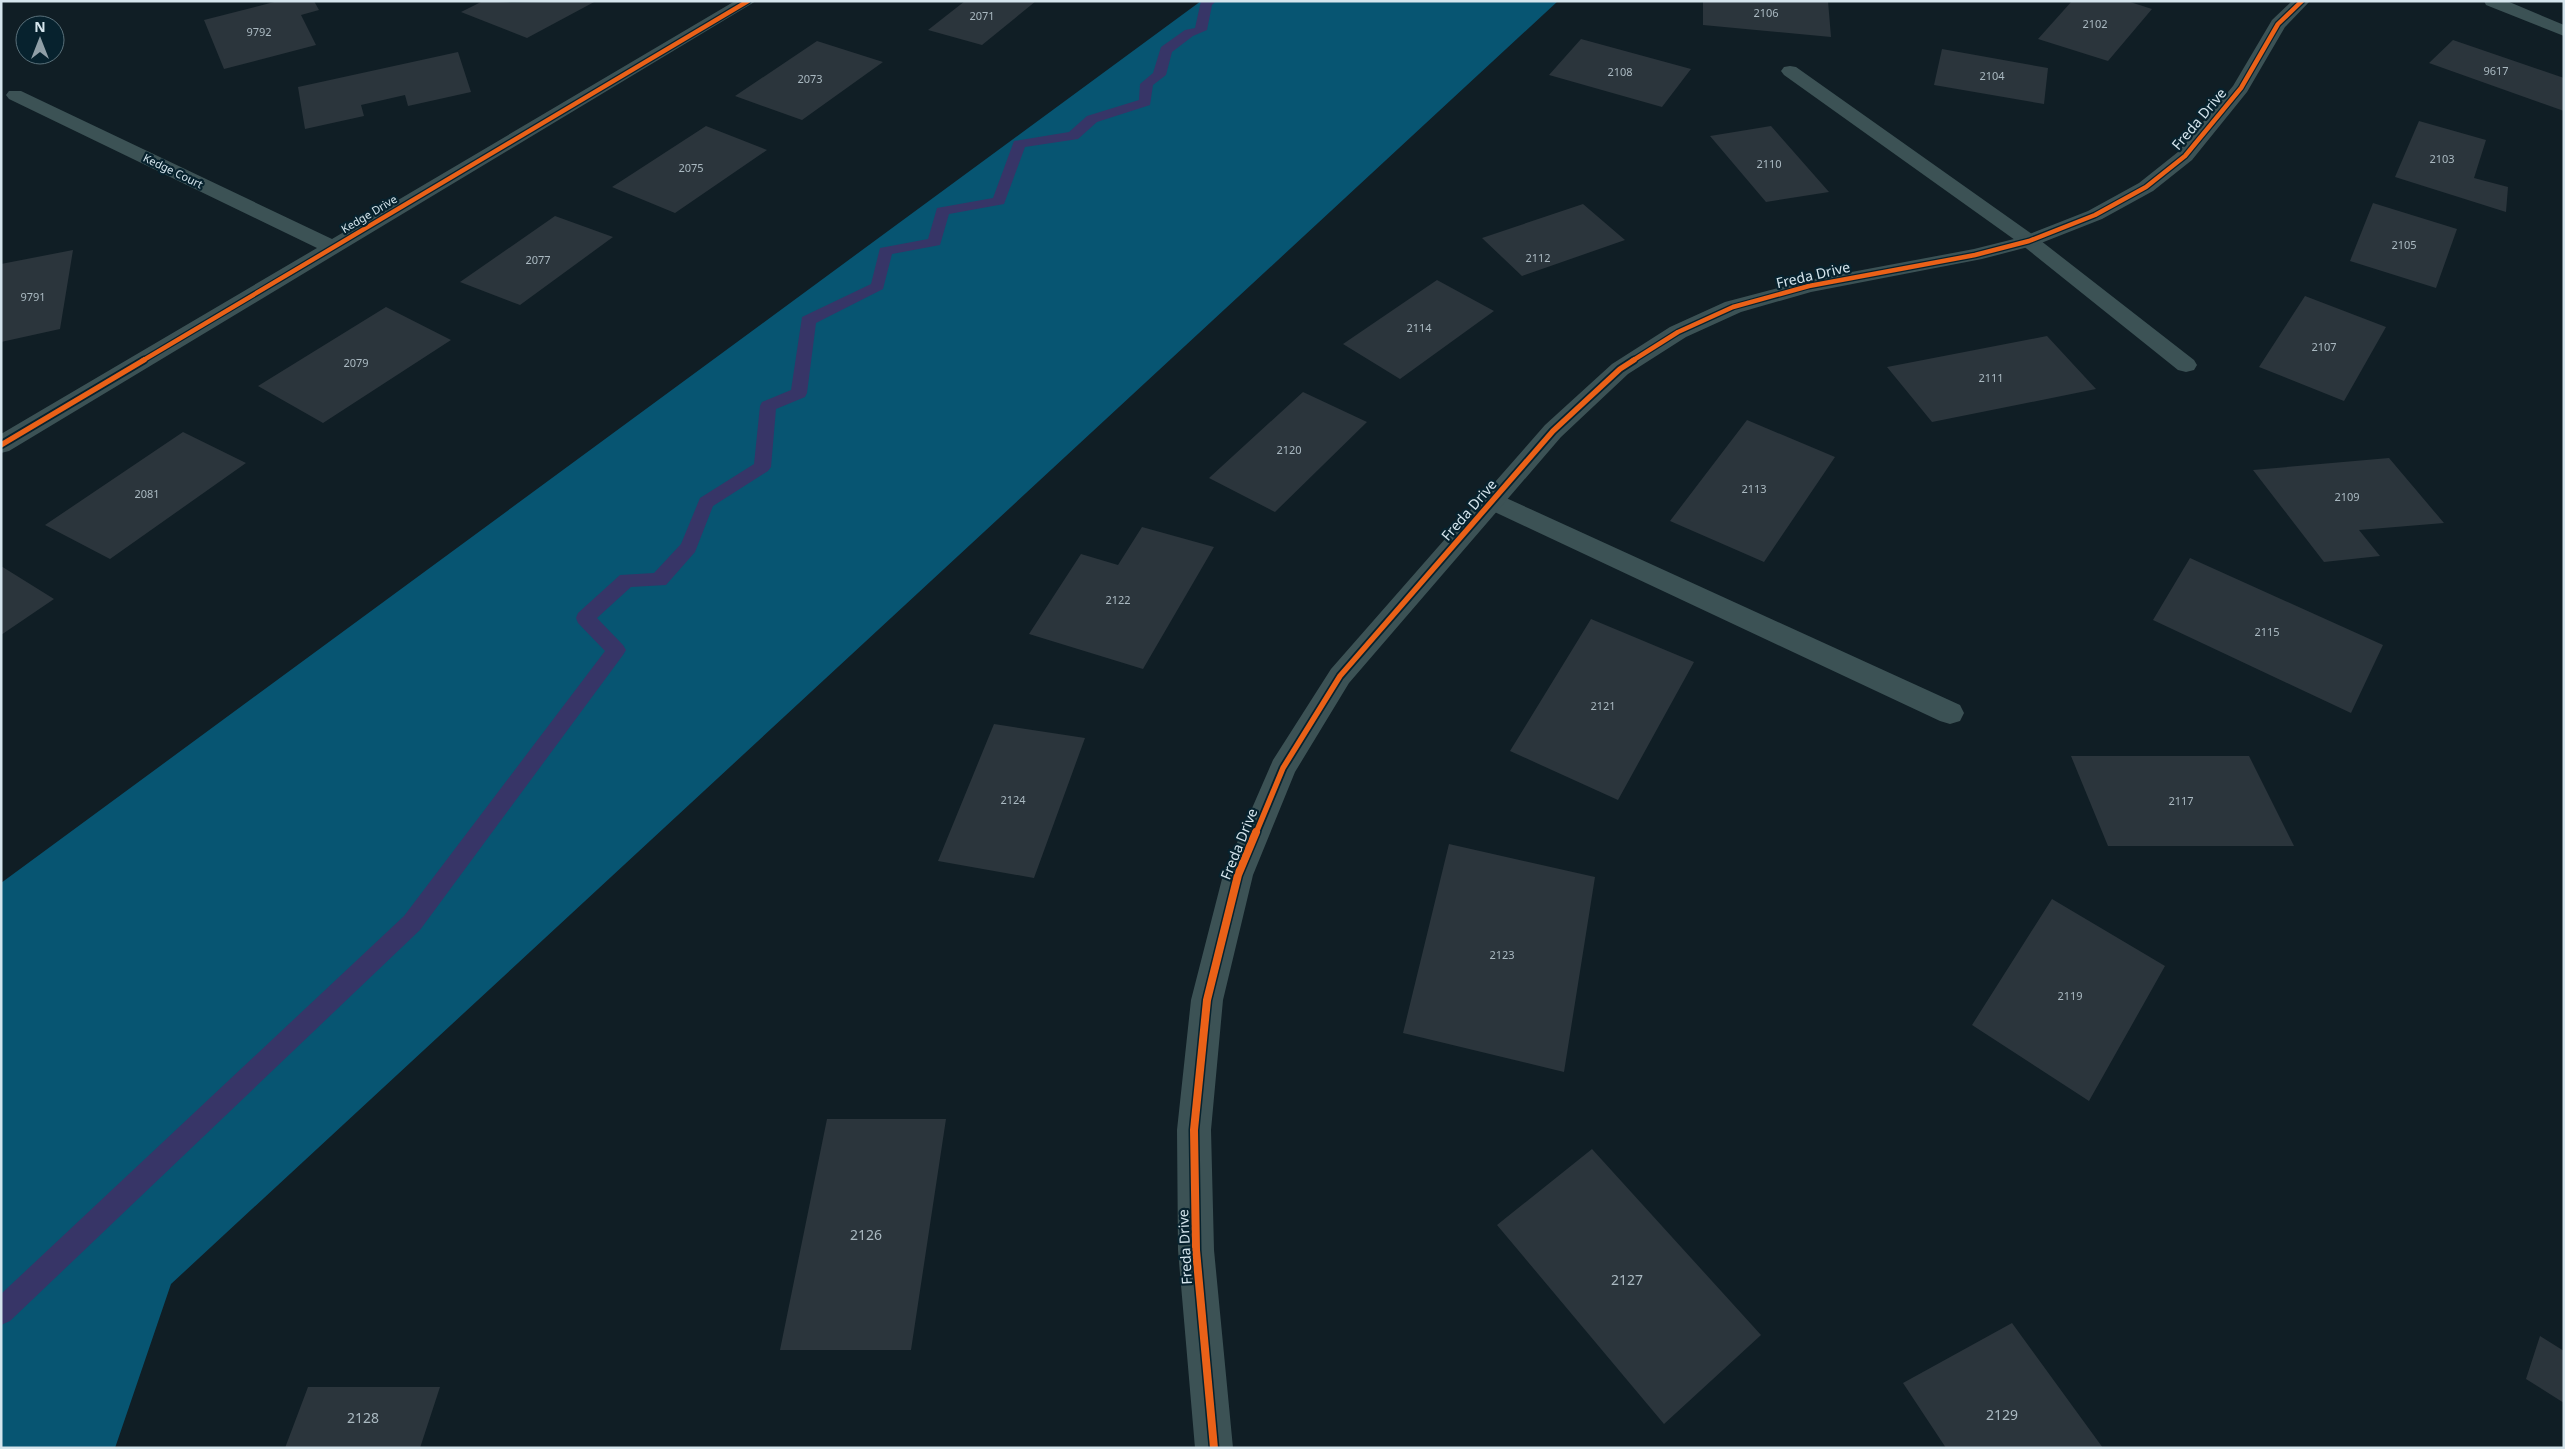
<svg xmlns="http://www.w3.org/2000/svg" width="2565" height="1449" font-family="'Noto Sans',sans-serif">
<rect width="100%" height="100%" fill="#101e25"/>
<!-- forest -->
<path fill="#075572" d="M1201 1H1558L171 1284 115 1448H1V883Z"/>
<g fill="none" stroke-linecap="round" stroke-linejoin="round">
<!-- stream -->
<path fill="#373567" fill-rule="evenodd" d="M1201 1H1216L1212 5 1207 30 1193 36 1172 52 1166 75 1153 85 1150 105 1097 122 1078 139 1025 147 1004 204 949 214 940 245 892 254 883 289 816 323 807 393 805 397 776 409 771 467 768 471 713 506 695 552 666 585 631 587 597 618 623 645 626 650 623 655 420 930 10 1321 1 1325V1294L404 916 605 651 578 623 576 618 578 613 620 575 654 573 681 544 700 498 754 464 760 406 762 402 791 390 802 317 871 284 880 248 928 239 937 208 993 198 1014 141 1069 132 1087 116 1139 100 1140 84 1153 73 1161 47 1185 30 1195 28Z"/>
</g>
<!-- building -->
<path fill="#2b353c" d="M278 1H314L319 10 301 15 316 45 224 69 204 20Z
M483 1 512 3 596 1 527 38 461 12Z
M965 1H1036L982 45 928 30Z
M1703 1H1828L1831 37 1703 25Z
M2072 1H2127L2152 9 2108 61 2038 39Z
M1581 39 1691 69 1662 107 1549 75Z
M2453 40 2564 78V111L2429 63Z
M817 41 883 62 802 120 735 96Z
M1942 49 2048 68 2044 104 1934 85Z
M458 52 471 92 408 106 405 95 361 105 364 116 305 129 298 87Z
M2419 121 2486 140 2474 178 2508 187 2506 212 2395 177Z
M706 126 767 150 675 213 612 187Z
M1771 126 1829 192 1766 202 1710 136Z
M2373 203 2457 229 2436 288 2350 261Z
M1583 204 1625 240 1522 276 1482 238Z
M555 216 613 237 520 305 460 282Z
M73 250 60 329 1 342V264Z
M1437 280 1494 311 1400 379 1343 344Z
M2305 296 2386 327 2344 401 2259 367Z
M386 307 451 340 323 423 258 386Z
M2047 336 2096 389 1932 422 1887 367Z
M1303 392 1367 422 1275 512 1209 478Z
M1747 420 1835 457 1764 562 1670 521Z
M183 432 246 463 110 559 45 525Z
M2389 458 2444 523 2359 530 2380 556 2324 562 2253 470Z
M1142 527 1214 547 1143 669 1029 634 1081 554 1118 565Z
M2190 558 2383 645 2351 713 2153 620Z
M1 566 54 599 1 635Z
M1591 619 1694 662 1618 800 1510 751Z
M994 724 1085 738 1034 878 938 861Z
M2071 756H2249L2294 846H2108Z
M1449 844 1595 877 1564 1072 1403 1033Z
M2052 899 2165 966 2089 1101 1972 1025Z
M827 1119H946L911 1350H780Z
M1592 1149 1761 1335 1664 1424 1497 1225Z
M2012 1323 2103 1448H1946L1903 1383Z
M2540 1336 2564 1351V1403L2526 1379Z
M308 1387H440L420 1448H285Z"/>
<g fill="none" stroke-linecap="round" stroke-linejoin="round">
<!-- lane -->
<path fill="#3c5255" fill-rule="evenodd" d="M1790 66 1796 67 2036 237 2194 360 2197 365 2194 370 2186 372 2178 370 2022 245 1784 75 1781 71 1784 67Z
M1493 492 1960 705 1964 713 1960 721 1950 724 1940 721 1484 507 1481 501 1484 495Z"/>
<!-- street -->
<path fill="#3c5255" fill-rule="evenodd" d="M735 1H756L9 451 1 453V434L317 248 9 99 6 95 9 91H21L332 239Z
M2292 1H2310L2285 27 2247 92 2192 160 2153 191 2102 219 2036 245 1982 259 1811 292 1741 312 1686 337 1628 374 1561 437 1349 683 1295 772 1253 875 1223 1000 1211 1130 1214 1250 1233 1448H1195L1178 1250 1177 1130 1191 1000 1223 875 1273 760 1331 669 1545 425 1612 364 1670 327 1725 302 1809 280 1974 249 2022 237 2088 211 2139 183 2178 152 2233 86 2272 20Z
M2484 1H2507L2564 25V36L2486 5Z"/>
<!-- cycleway-far2 casing -->
<g stroke="#07222e" stroke-width="7">
<path id="cycleway-far2" d="M142 361 748 1
M1632 361 1678 332 1733 307 1809 286 1975 255 2029 241 2095 215 2146 187 2185 156 2241 88 2278 24 2302 1"/>
</g>
<!-- cycleway-far1 casing -->
<g stroke="#07222e" stroke-width="9">
<path id="cycleway-far1" d="M1 445 144 360
M1256 833 1283 768 1340 676 1553 431 1620 369 1634 360"/>
</g>
<!-- cycleway casing -->
<g stroke="#07222e" stroke-width="11">
<path id="cycleway" d="M1214 1448 1196 1250 1194 1130 1207 1000 1238 875 1256 832"/>
</g>
<!-- cycleway-far2 -->
<use href="#cycleway-far2" stroke="#ea6118" stroke-width="4.5"/>
<!-- cycleway-far1 -->
<use href="#cycleway-far1" stroke="#ea6118" stroke-width="5.5"/>
<!-- cycleway -->
<use href="#cycleway" stroke="#ea6118" stroke-width="8"/>
</g>
<g text-anchor="middle" stroke-width="4.5" stroke-linejoin="round" paint-order="stroke">
<!-- number labels -->
<g font-size="11" fill="#aab9c1">
<text x="1766" y="17">2106</text>
<text x="982" y="20">2071</text>
<text x="2095" y="28">2102</text>
<text x="259" y="36">9792</text>
<text x="2496" y="75">9617</text>
<text x="1620" y="76">2108</text>
<text x="1992" y="80">2104</text>
<text x="810" y="83">2073</text>
<text x="2442" y="163">2103</text>
<text x="1769" y="168">2110</text>
<text x="691" y="172">2075</text>
<text x="2404" y="249">2105</text>
<text x="1538" y="262">2112</text>
<text x="538" y="264">2077</text>
<text x="33" y="301">9791</text>
<text x="1419" y="332">2114</text>
<text x="2324" y="351">2107</text>
<text x="356" y="367">2079</text>
<text x="1991" y="382">2111</text>
<text x="1289" y="454">2120</text>
<text x="1754" y="493">2113</text>
<text x="147" y="498">2081</text>
<text x="2347" y="501">2109</text>
<text x="1118" y="604">2122</text>
<text x="2267" y="636">2115</text>
<text x="1603" y="710">2121</text>
<text x="1013" y="804">2124</text>
<text x="2181" y="805">2117</text>
<text x="1502" y="959">2123</text>
<text x="2070" y="1000">2119</text>
</g>
<!-- far-street labels -->
<g font-size="11" fill="#d5e5ed" stroke="#07222e">
<text transform="translate(173 171) rotate(26)" y="4">Kedge Court</text>
<text transform="translate(369 214) rotate(-31)" y="4">Kedge Drive</text>
</g>
<!-- street labels -->
<g font-size="14" fill="#d5e5ed" stroke="#07222e">
<text transform="translate(2199 119) rotate(-50)" y="5">Freda Drive</text>
<text transform="translate(1813 275) rotate(-13)" y="5">Freda Drive</text>
<text transform="translate(1469 510) rotate(-49)" y="5">Freda Drive</text>
<text transform="translate(1239 844) rotate(-68)" y="5">Freda Drive</text>
<text transform="translate(1185 1247) rotate(-93)" y="5">Freda Drive</text>
</g>
<!-- near-number labels -->
<g font-size="14" fill="#aab9c1">
<text x="866" y="1240">2126</text>
<text x="1627" y="1285">2127</text>
<text x="2002" y="1420">2129</text>
<text x="363" y="1423">2128</text>
</g>
</g>
<!-- border -->
<rect width="2565" height="1449" fill="none" stroke="#d5e5ed" stroke-width="5"/>
<!-- north arrow -->
<g transform="translate(40 40)"><circle r="24" fill="#07222e" stroke="#59707a"/>
<path d="M0-4L9 19L0 12L-9 19Z" fill="#909fa7"/>
<text y="-8" font-size="14" font-weight="bold" text-anchor="middle" fill="#d5e5ed">N</text>
</g>
</svg>
